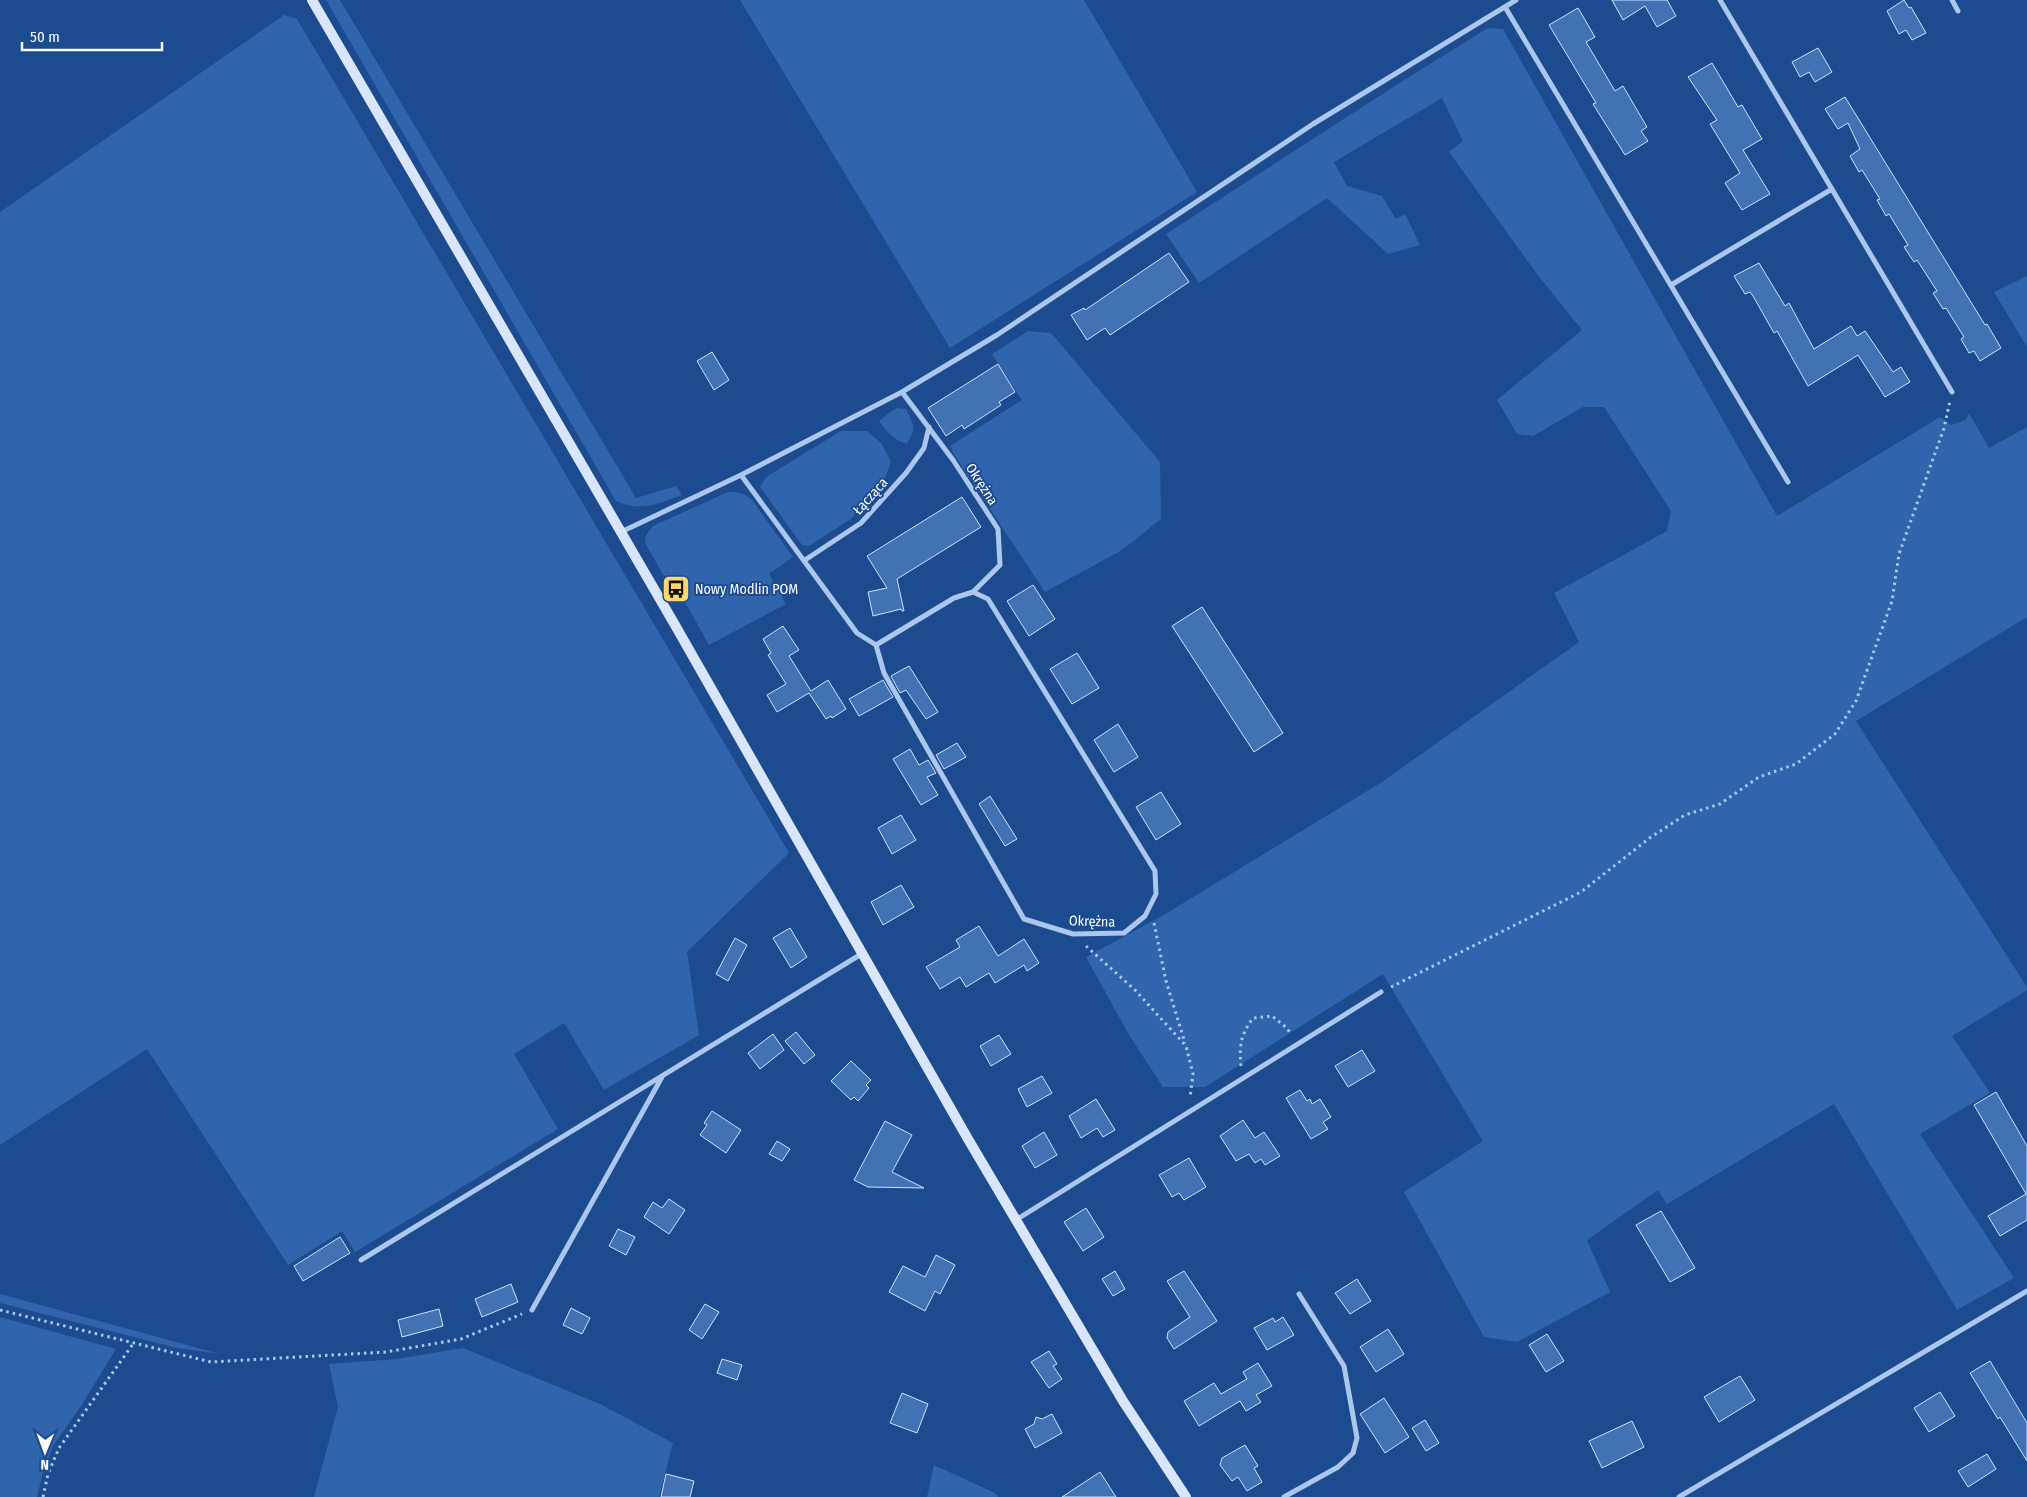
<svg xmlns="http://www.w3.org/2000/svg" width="2027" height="1497" font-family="'Fira Sans Condensed',sans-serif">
<rect width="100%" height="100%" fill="#1d4b8f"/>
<!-- green -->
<path fill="#3064ac" d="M326 0H340L636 498 676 486 682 495C657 504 642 512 616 501Z
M740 0H1084L1197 192 950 348Z
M284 15 297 19 789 853 687 952 699 1035 604 1090 564 1023 514 1054 558 1129 355 1252 342 1231 288 1265 147 1049 0 1145V212Z
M1488 28 1503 29 1777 516 1940 417 1951 425 1965 420 1969 413 1989 448 2027 427V617L1856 721 2027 987V990L1952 1036 1990 1093 1920 1134 2014 1278 1957 1310 1834 1104 1667 1204 1658 1190 1587 1240 1610 1292 1517 1342 1484 1337 1404 1192 1483 1141 1383 974 1205 1087H1163L1129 1035 1086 957 1162 916 1382 782 1579 642 1554 593 1667 531 1671 511 1604 407H1583L1533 436 1517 434 1497 400 1582 330 1537 274 1449 152 1463 141 1442 98 1334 162 1347 186 1382 196 1396 219 1405 214 1420 245 1388 254 1327 198 1199 283 1166 234 1401 82Z
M2027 276V347L1994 292Z
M1028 331 1051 333 1160 462 1161 519 1122 550 1045 592 953 453 950 446 1022 400 992 354Z
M896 408 906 409C913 424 918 429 906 444 893 439 886 431 879 421Z
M841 431H867L882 444 891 462 885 478 851 519 809 546 802 545 760 487 766 477Z
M728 492C738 492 745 493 752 500L793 557 769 574 786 604 709 645 670 575 664 576 645 543 646 535 653 526Z
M0 1294 220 1354 177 1348 0 1303Z
M0 1317 116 1349 81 1406 53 1446 43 1472 37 1497H0Z
M463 1348 600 1404 673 1443 659 1497H314L338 1407 329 1364 396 1359Z
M934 1465 995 1493 998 1497H927Z"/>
<!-- building -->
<path fill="#4172b4" stroke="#d1e2fa" d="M1612 0H1667L1676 16 1657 27 1645 6 1623 20Z
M1904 0 1909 8 1911 7 1926 33 1912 40 1906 30 1899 34 1887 11Z
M1578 8 1595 37 1586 42 1615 91 1623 86 1647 127 1641 131 1648 141 1625 155 1593 104 1596 103 1549 25Z
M1818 48 1832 72 1815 82 1809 72 1800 77 1792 62Z
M1712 63 1738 107 1742 105 1762 139 1743 150 1770 194 1742 210 1725 183 1740 173 1710 124 1717 120 1688 77Z
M1845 97 1985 325 1987 324 2001 348 1980 361 1974 351 1969 353 1961 339 1964 337 1946 308 1943 309 1933 293 1937 291 1917 260 1914 262 1904 247 1908 245 1889 214 1886 216 1877 200 1880 199 1862 170 1859 172 1850 156 1860 149 1848 123 1838 129 1825 109Z
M1169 253 1189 282 1110 335 1105 328 1087 340 1071 315 1084 308 1085 310Z
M1759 263 1785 306 1789 303 1814 349 1851 326 1857 336 1865 331 1893 372 1901 367 1910 382 1885 397 1858 355 1808 386 1777 331 1774 333 1753 296 1750 292 1745 294 1734 276Z
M712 352 729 380 714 390 697 361Z
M998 364 1015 392 999 402 1001 405 964 429 962 425 946 436 928 408Z
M962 497 981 527 897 579 904 611H902L901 609 873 616 868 592 887 588 867 556Z
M1033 585 1055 619 1029 636 1007 601Z
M1202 607 1283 733 1254 752 1172 626Z
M783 626 799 650 789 656 811 691 828 680 846 709 832 718 831 716 826 719 809 693 777 712 767 695 786 684 768 655 771 653 763 639Z
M1077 653 1099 688 1072 704 1050 669Z
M909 666 938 712 926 719 906 690 900 693 891 676Z
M883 680 893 697 859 716 849 699Z
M1118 724 1138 757 1114 772 1094 740Z
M957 743 966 757 944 769 936 755Z
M910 749 919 765 928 760 936 773 927 777 938 795 921 805 893 759Z
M1161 792 1181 824 1156 840 1136 807Z
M990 796 1017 839 1005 846 979 804Z
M901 815 916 840 892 854 878 828Z
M901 885 914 907 883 925 871 902Z
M979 926 998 956 1024 939 1039 963 1027 971 1024 965 995 983 989 973 966 987 960 977 940 989 926 967 960 947 956 940Z
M790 928 807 957 791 968 773 938Z
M735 938 747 945 728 981 716 974Z
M796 1032 815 1055 804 1064 785 1041Z
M773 1034 784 1050 760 1069 748 1053Z
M999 1035 1011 1054 991 1066 980 1046Z
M1362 1050 1375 1071 1348 1087 1335 1066Z
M851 1061 871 1080 866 1085 869 1088 858 1101 854 1097 851 1100 831 1081Z
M1042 1076 1052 1093 1027 1107 1018 1089Z
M1300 1090 1307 1101 1310 1099 1312 1104 1320 1099 1331 1117 1323 1122 1328 1129 1311 1139 1286 1098Z
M1996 1092 2027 1146V1220L2000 1236 1988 1216 2026 1194 1974 1105Z
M1096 1099 1115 1130 1103 1137 1097 1128 1081 1138 1069 1116Z
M712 1111 741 1130 726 1153 700 1135 707 1125 704 1123Z
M1243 1120 1255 1138 1264 1132 1280 1156 1265 1165 1261 1159 1255 1163 1249 1154 1236 1161 1220 1136Z
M885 1121 912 1135 892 1172 924 1188 868 1187 854 1180Z
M1044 1132 1057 1155 1035 1168 1022 1146Z
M777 1141 790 1149 782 1161 769 1154Z
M1189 1158 1206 1187 1184 1200 1179 1193 1172 1197 1159 1175Z
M669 1199 685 1210 669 1234 644 1217 653 1202 662 1208Z
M1086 1208 1104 1237 1083 1251 1064 1222Z
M1661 1211 1695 1268 1670 1282 1636 1225Z
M618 1229 635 1237 626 1255 609 1246Z
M340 1237 350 1253 303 1281 294 1266Z
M936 1255 955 1265 940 1294 935 1291 925 1311 889 1292 903 1266 925 1277Z
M1115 1271 1125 1289 1113 1296 1102 1279Z
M1184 1271 1217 1321 1174 1349 1167 1338 1168 1332 1190 1317 1167 1281Z
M1357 1279 1371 1301 1350 1314 1335 1293Z
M511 1284 518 1302 482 1317 475 1299Z
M705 1304 719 1312 702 1339 689 1330Z
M571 1308 590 1318 582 1334 563 1325Z
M439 1309 443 1326 402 1337 398 1320Z
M1283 1317 1294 1335 1267 1350 1254 1328 1273 1318 1275 1322Z
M1388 1329 1404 1354 1376 1372 1360 1347Z
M1547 1334 1564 1361 1546 1372 1529 1345Z
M1049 1351 1057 1364 1053 1366 1062 1379 1049 1388 1031 1362Z
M722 1359 742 1365 737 1380 717 1373Z
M1990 1361 2027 1423V1461L2000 1417 1998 1419 1970 1373Z
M1258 1363 1272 1386 1256 1395 1261 1402 1246 1411 1240 1401 1199 1426 1184 1401 1214 1383 1221 1394 1247 1379 1243 1372Z
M1740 1376 1755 1400 1719 1422 1704 1397Z
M1940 1392 1955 1416 1929 1432 1914 1408Z
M902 1393 928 1404 917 1433 890 1423Z
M1384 1398 1409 1437 1385 1453 1360 1414Z
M1052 1414 1062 1433 1035 1448 1025 1429 1034 1424 1036 1417 1042 1419Z
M1425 1420 1439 1443 1426 1451 1412 1428Z
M1632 1421 1644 1447 1602 1468 1589 1441Z
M1245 1445 1258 1466 1254 1468 1262 1482 1247 1491 1238 1477 1232 1481 1220 1465 1222 1458Z
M1987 1454 1996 1469 1968 1487 1958 1471Z
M1100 1472 1116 1497H1062Z
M666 1474 694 1481 690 1497H661Z"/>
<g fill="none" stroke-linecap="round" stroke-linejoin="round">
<!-- path -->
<path stroke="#abc7ed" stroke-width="3" stroke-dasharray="2.5 4" stroke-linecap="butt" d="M1154 923 1166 981 1185 1043
M1086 946 1135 990 1186 1046 1193 1074 1190 1098
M1391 987 1581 892 1651 837 1685 815 1720 804 1759 777 1796 764 1835 734 1856 701 1892 601 1899 554 1944 428 1950 401
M1241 1066C1239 1044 1241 1035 1253 1018L1272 1016 1287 1028 1291 1035
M0 1310 211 1362 386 1352 461 1339 522 1314
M43 1497 48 1474 59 1448 133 1344"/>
<!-- street -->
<path stroke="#abc7ed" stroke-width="5" d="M1720 0 1952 392
M1952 0 1958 11
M1505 7 1788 482
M1671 285 1832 189
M902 392 953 460 998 529 1000 565 973 592
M741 475 857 633 876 645 884 673 1024 919 1073 934 1124 933 1145 916 1156 894 1155 871 988 599 973 592 954 598 876 645
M621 532 741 475 902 392 997 335 1313 124 1516 0
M805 560 861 523 906 473 924 448 929 427
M1016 1220 1381 992
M361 1260 863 953
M532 1310 662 1077
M1284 1497 1338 1467 1353 1453 1357 1438 1344 1366 1299 1294
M1679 1497 2027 1291"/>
<!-- secondary -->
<path stroke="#d8e5fa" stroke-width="10" d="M312 0 675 625 968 1139 1123 1401 1186 1497"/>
</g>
<!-- icons -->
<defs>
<g id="bus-square" transform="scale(1.4375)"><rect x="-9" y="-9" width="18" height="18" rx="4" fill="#fdd76a" stroke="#1d4b8f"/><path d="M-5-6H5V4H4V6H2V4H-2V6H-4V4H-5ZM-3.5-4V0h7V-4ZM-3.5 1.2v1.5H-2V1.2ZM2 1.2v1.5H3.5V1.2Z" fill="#111"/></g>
</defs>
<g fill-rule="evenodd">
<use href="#bus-square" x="676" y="589"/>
</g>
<g text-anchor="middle" stroke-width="4" stroke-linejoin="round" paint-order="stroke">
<!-- street labels -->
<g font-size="14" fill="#fff" stroke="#1d4b8f">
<text transform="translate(982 484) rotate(57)" y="5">Okrężna</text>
<text transform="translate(870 496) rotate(-48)" y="5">Łącząca</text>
<text transform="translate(1092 921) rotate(2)" y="5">Okrężna</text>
</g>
<!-- poi labels -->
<g font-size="14" fill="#fff" stroke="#1d4b8f" text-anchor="start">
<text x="695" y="594">Nowy Modlin POM</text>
</g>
</g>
<!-- north arrow -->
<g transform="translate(45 1452) rotate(181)" stroke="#1d4b8f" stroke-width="4" paint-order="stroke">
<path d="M0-4L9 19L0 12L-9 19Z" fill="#ffffff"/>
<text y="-8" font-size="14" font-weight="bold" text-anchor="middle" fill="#ffffff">N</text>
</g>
<!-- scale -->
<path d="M22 42v8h140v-8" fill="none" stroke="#ffffff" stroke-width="2.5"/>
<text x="30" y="42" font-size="15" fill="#ffffff" stroke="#1d4b8f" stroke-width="4" paint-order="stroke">50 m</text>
</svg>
